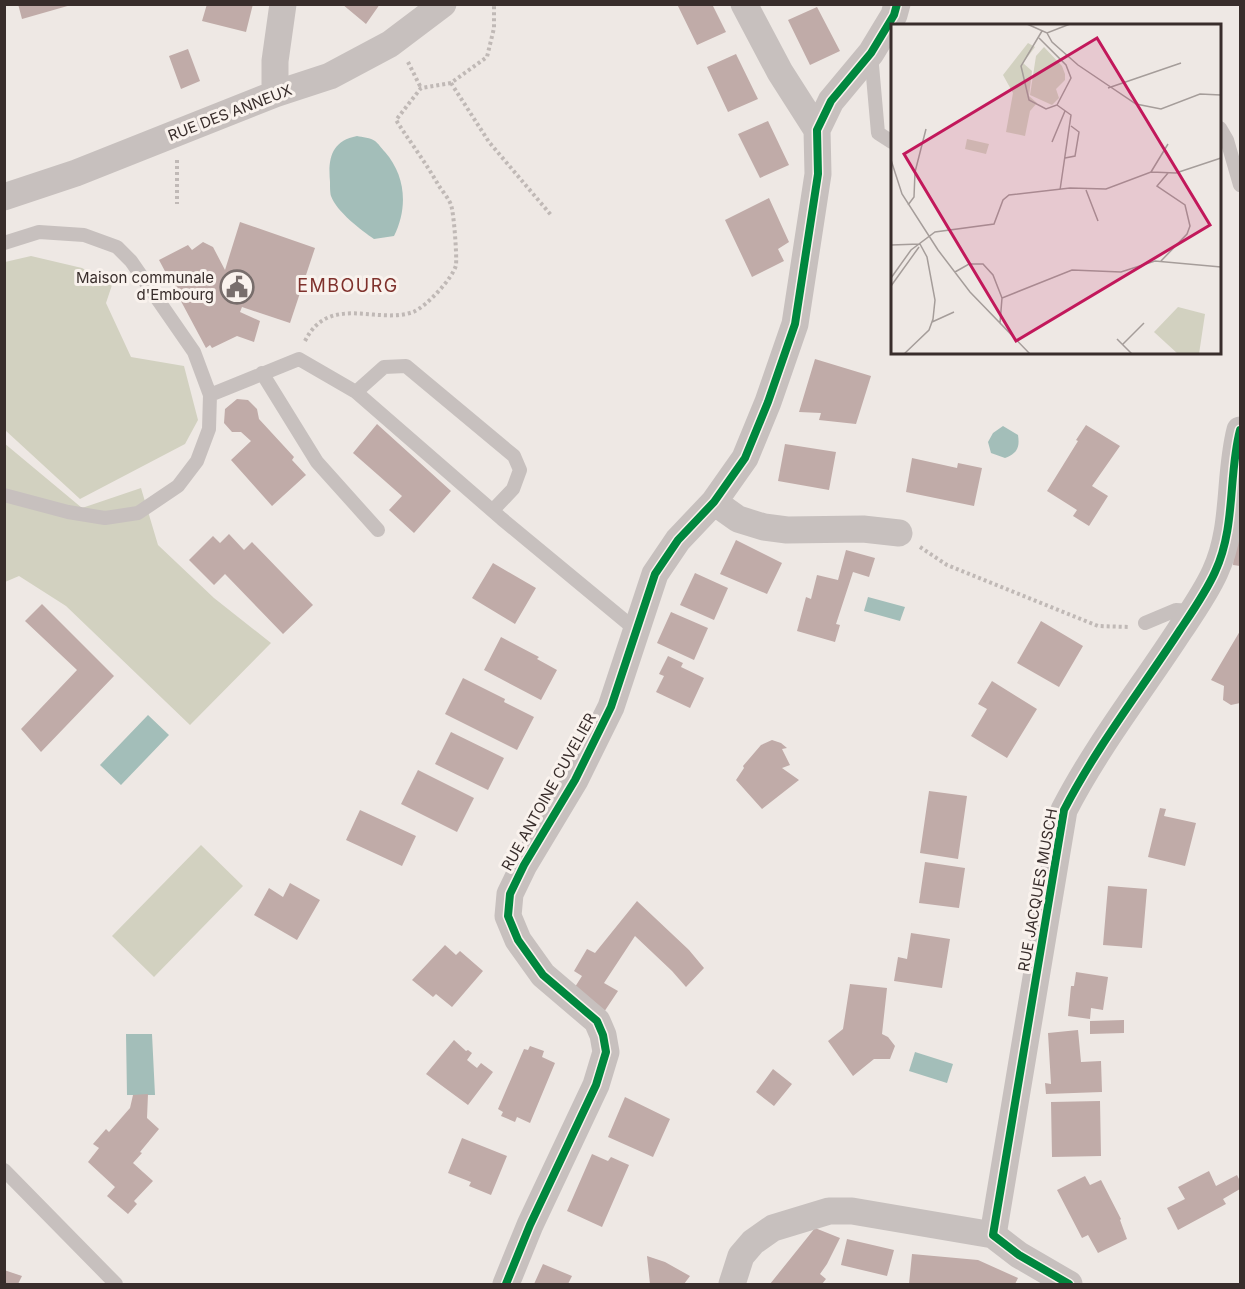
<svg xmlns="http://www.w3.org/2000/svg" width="1245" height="1289" font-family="Inter,sans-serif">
<rect width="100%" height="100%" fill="#eee8e4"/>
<!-- green -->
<path fill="#d2d1c0" d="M31 256 82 268 112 285 106 303 131 357 184 366 198 420 185 444 80 499 5 430V262Z
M4 443 82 508 141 488 158 545 214 598 271 643 190 725 66 606 19 576 5 582Z
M201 845 243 886 154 977 112 936Z"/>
<!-- water -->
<path fill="#a3beb9" d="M357 136C362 137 371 138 375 141 378 143 382 149 385 152 406 176 408 208 394 236L374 239C362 231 336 211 331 196 330 193 330 186 330 182 328 159 331 141 357 136Z
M1003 426 1018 435C1020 448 1017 453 1005 458L991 453 988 442 993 433Z
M868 597 905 607 900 621 864 611Z
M148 715 169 735 121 785 100 765Z
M126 1034H152L155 1095H127Z
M915 1052 953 1064 947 1083 909 1071Z"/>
<!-- building -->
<path fill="#c0aba8" d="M18 4H71V5L22 19Z
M207 4H253L246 32 202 21Z
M342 4H380L366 24Z
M677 4H712L726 32 697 45Z
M817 7 840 51 810 65 788 20Z
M188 49 200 81 181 89 169 56Z
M736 54 758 99 728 112 707 67Z
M768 121 789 165 760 178 738 134Z
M769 198 789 242 778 249 784 261 752 277 725 220Z
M240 222 315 248 290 323 242 307 240 312 260 321 254 342 237 336 212 348 210 345 206 348 159 260 188 245 192 250 203 242 213 247 225 270Z
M815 359 871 376 856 424 819 420 821 413 799 412Z
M237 399 248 400 257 409 259 419 294 457 292 460 306 475 272 506 231 460 251 441 241 432H232L224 423 225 409Z
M377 424 451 491 414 533 389 510 402 496 353 453Z
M1086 425 1120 446 1092 486 1108 496 1089 526 1073 516 1077 510 1047 491 1078 441 1076 440Z
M785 444 836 452 829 490 778 481Z
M912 458 957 468 958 463 982 468 974 506 906 492Z
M1236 519 1240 520V566L1233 565Z
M229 534 244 550 252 542 313 605 283 634 225 574 214 585 189 560 213 536 220 543Z
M736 540 782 563 767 594 720 574Z
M846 550 875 558 869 577 853 572 836 624 840 625 835 642 797 631 806 597 811 599 817 575 838 580Z
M493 563 536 588 515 624 472 598Z
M695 573 728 588 714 620 680 605Z
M42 604 114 676 41 752 21 729 77 670 25 621Z
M671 612 708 628 694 660 657 643Z
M1041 621 1083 646 1059 687 1017 663Z
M1240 631V703L1231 705 1223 700 1224 686 1211 680Z
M501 637 539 657 537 659 557 670 541 700 484 670Z
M668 656 683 663 681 667 704 678 690 708 656 692 664 676 659 674Z
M463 678 505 699 504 702 534 717 517 750 445 714Z
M992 681 1037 709 1007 758 971 736 987 709 978 704Z
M451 732 504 758 488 790 435 764Z
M772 740 781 743 787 748 782 749 790 765 782 768 799 780 762 809 736 780 744 768 743 766 761 745Z
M418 770 474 798 457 832 401 804Z
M929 791 967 796 958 859 920 853Z
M1160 808 1166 809 1164 816 1196 823 1185 866 1148 857Z
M360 810 416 836 402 866 346 840Z
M925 862 965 868 959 908 919 903Z
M290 883 320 900 297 940 254 915 269 888 283 897Z
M1108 886 1147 889 1142 948 1103 945Z
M637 901 689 950 704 968 686 987 672 971 635 936 604 983 618 991 604 1012 573 990 582 976 574 971 587 949 595 953Z
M911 933 950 939 942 988 894 981 898 957 907 959Z
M445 945 456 955 460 951 483 971 452 1007 436 994 433 997 412 980Z
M1076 972 1108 977 1103 1010 1091 1008 1090 1019 1068 1016 1071 986H1074Z
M850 984 887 988 882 1034 888 1037 895 1046 890 1059H874L853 1076 828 1041 843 1029Z
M1124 1020V1033L1090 1034V1021Z
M1078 1030 1081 1062 1101 1061 1102 1092 1046 1094 1045 1083 1051 1084 1048 1033Z
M454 1040 466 1051 468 1050 472 1053 467 1060 477 1068 481 1063 493 1072 468 1105 426 1074Z
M530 1046 544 1051 542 1057 555 1063 530 1123 517 1117 515 1122 501 1116 503 1112 498 1109 524 1049 528 1050Z
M773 1069 792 1084 774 1106 756 1092Z
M148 1094 147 1118 159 1129 140 1152 142 1153 133 1163 153 1181 134 1201 137 1204 128 1214 107 1196 115 1187 88 1162 99 1148 93 1144 106 1129 109 1132 130 1108 133 1095Z
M625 1097 670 1119 653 1157 608 1137Z
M1100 1101 1101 1156 1052 1157 1051 1102Z
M462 1138 507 1156 491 1195 469 1186 471 1182 448 1173Z
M592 1154 608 1161 611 1157 629 1165 602 1227 567 1211Z
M1209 1171 1216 1186 1237 1175 1240 1181V1189L1223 1199 1226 1204 1178 1230 1167 1208 1185 1199 1178 1187Z
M1085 1176 1090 1185 1101 1180 1121 1219 1120 1220 1127 1239 1098 1253 1088 1235 1082 1238 1057 1190Z
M815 1228 840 1238 827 1264 820 1274 826 1279 822 1284H770Z
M847 1239 894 1250 887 1276 841 1265Z
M912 1254 978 1260 1018 1278 1015 1284H909Z
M647 1256 665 1262 690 1276 684 1284H650Z
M543 1264 572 1276 568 1284H534Z
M4 1270 22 1276 18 1284H4Z"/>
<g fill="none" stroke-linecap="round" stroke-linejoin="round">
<!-- path -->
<path stroke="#c0b9b6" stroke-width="4" stroke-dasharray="3 3" stroke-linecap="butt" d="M408 62 421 88
M451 83 489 142 551 215
M177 160V204
M305 341C329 293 377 325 413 312 426 307 453 278 456 265 457 257 454 213 451 205 449 199 443 192 439 186 426 163 410 142 396 120L421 88 451 83 487 57 494 28V4
M920 547 947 565 1098 626 1129 627"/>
<!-- lane -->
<path stroke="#c7c0be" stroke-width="14" d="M871 54 878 133 892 142
M1220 128 1227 140 1240 185
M4 243 39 232 84 235 117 247 131 261 194 352 210 395 209 429 197 461 178 486 138 513 105 518 68 512 4 495
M262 373 317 462 378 530
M356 392 384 367 406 366 514 456 520 470 513 489 493 510
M210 395 299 359 356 392 502 519 636 630
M1145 623 1176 610 1192 611
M4 1170 116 1284"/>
<!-- street -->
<path stroke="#c7c0be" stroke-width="27" d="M744 4 780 72 817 130
M275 94V61L283 4
M4 197 76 173 275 94 330 76 390 44 443 4
M714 502 738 519 764 527 787 530 863 529 899 533
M506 1284 530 1225 596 1085 606 1052 603 1035 597 1021 543 975 518 940 508 916 510 894 524 865 575 780 611 707 655 574 678 540 714 502 745 458 768 402 795 324 818 174 817 130 831 101 871 53 894 15 897 4
M732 1284 741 1256 753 1242 773 1228 829 1211H852L993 1235
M1069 1284 1019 1255 993 1235 1064 810C1097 746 1141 690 1180 630 1192 612 1206 592 1215 572 1236 527 1228 476 1240 430"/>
<!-- cycleway casing -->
<g stroke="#f9f2ed" stroke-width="11">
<path id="cycleway" d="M506 1284 530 1225 596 1085 606 1052 603 1035 597 1021 543 975 518 940 508 916 510 894 524 865 575 780 611 707 655 574 678 540 714 502 745 458 768 402 795 324 818 174 817 130 831 101 871 53 894 15 897 4
M1069 1284 1019 1255 993 1235 1064 810C1097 746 1141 690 1180 630 1192 612 1206 592 1215 572 1236 527 1228 476 1240 430"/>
</g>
<!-- cycleway -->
<use href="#cycleway" stroke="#00873e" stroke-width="8"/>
</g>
<!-- icons -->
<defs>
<g id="civic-ring" transform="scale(1.725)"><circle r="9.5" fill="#f9f2ed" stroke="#786e6c" stroke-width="1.5"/><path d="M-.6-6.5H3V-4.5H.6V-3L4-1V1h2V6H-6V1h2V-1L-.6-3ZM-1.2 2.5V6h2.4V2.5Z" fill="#786e6c"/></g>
</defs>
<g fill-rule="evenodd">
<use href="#civic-ring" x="237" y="287"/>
</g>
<g text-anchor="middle" stroke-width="6" stroke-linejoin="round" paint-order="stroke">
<!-- street labels -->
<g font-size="15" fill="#382d2b" stroke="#f9f2ed">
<text transform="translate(230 113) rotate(-21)" y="5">RUE DES ANNEUX</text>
<text transform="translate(549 792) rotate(-61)" y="5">RUE ANTOINE CUVELIER</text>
<text transform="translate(1038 890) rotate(-80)" y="5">RUE JACQUES MUSCH</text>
</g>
<!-- poi labels -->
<g font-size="15" fill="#382d2b" stroke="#f9f2ed" text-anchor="end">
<text x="214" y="283">Maison communale<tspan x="214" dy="17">d'Embourg</tspan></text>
</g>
<!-- quarter labels -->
<g font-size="18" letter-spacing="1.5" fill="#7f312c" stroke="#f9f2ed">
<text x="348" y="292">EMBOURG</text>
</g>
</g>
<!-- overview -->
<g transform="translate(891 24)">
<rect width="330" height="330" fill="#eee8e4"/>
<path d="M137 19 144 23 132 39 141 47 138 72 146 79 139 87 134 112 115 108 122 69 112 51ZM153 23 171 42 174 50V56L165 65 168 74 161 81 139 71 145 32ZM76 115 98 120 95 130 74 125ZM287 283 314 290 308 330H287L263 308Z" fill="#d2d1c0"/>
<path fill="none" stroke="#a59d9a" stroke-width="1.5" d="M136 0 156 9 179 0M156 9 161 18 187 41 245 80 270 85 309 70 330 71M148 14 175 41 180 54 166 81 155 85 138 76 130 42 151 7M217 64 290 39M166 81 180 91 169 166M161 118 174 87M174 134 184 132 188 108 180 102M0 136 11 170 47 226 79 268 139 330M260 148 277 120M195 166 207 197M17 181 23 173 24 148 35 105M0 221 29 220M270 237 296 210 299 202 294 181 266 162 277 149M64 248 78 240H92L102 251 111 274M0 254 20 226 44 208 103 200 112 176 118 171 179 164 215 165 260 148 285 149 330 134M0 262 28 223M41 298 63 288M109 299 111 274 181 246 230 248 264 237 330 243M226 315 241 330M232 320 253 299M13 330 38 306 42 295 44 276 36 233 29 220"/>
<path fill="#c2185b" fill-opacity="0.15" stroke="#c2185b" stroke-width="3" d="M206 14 319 201 125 317 13 130Z"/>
<rect width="330" height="330" fill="none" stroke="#382d2b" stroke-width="3"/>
</g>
<!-- border -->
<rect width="1245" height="1289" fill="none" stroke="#382d2b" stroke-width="12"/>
</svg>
